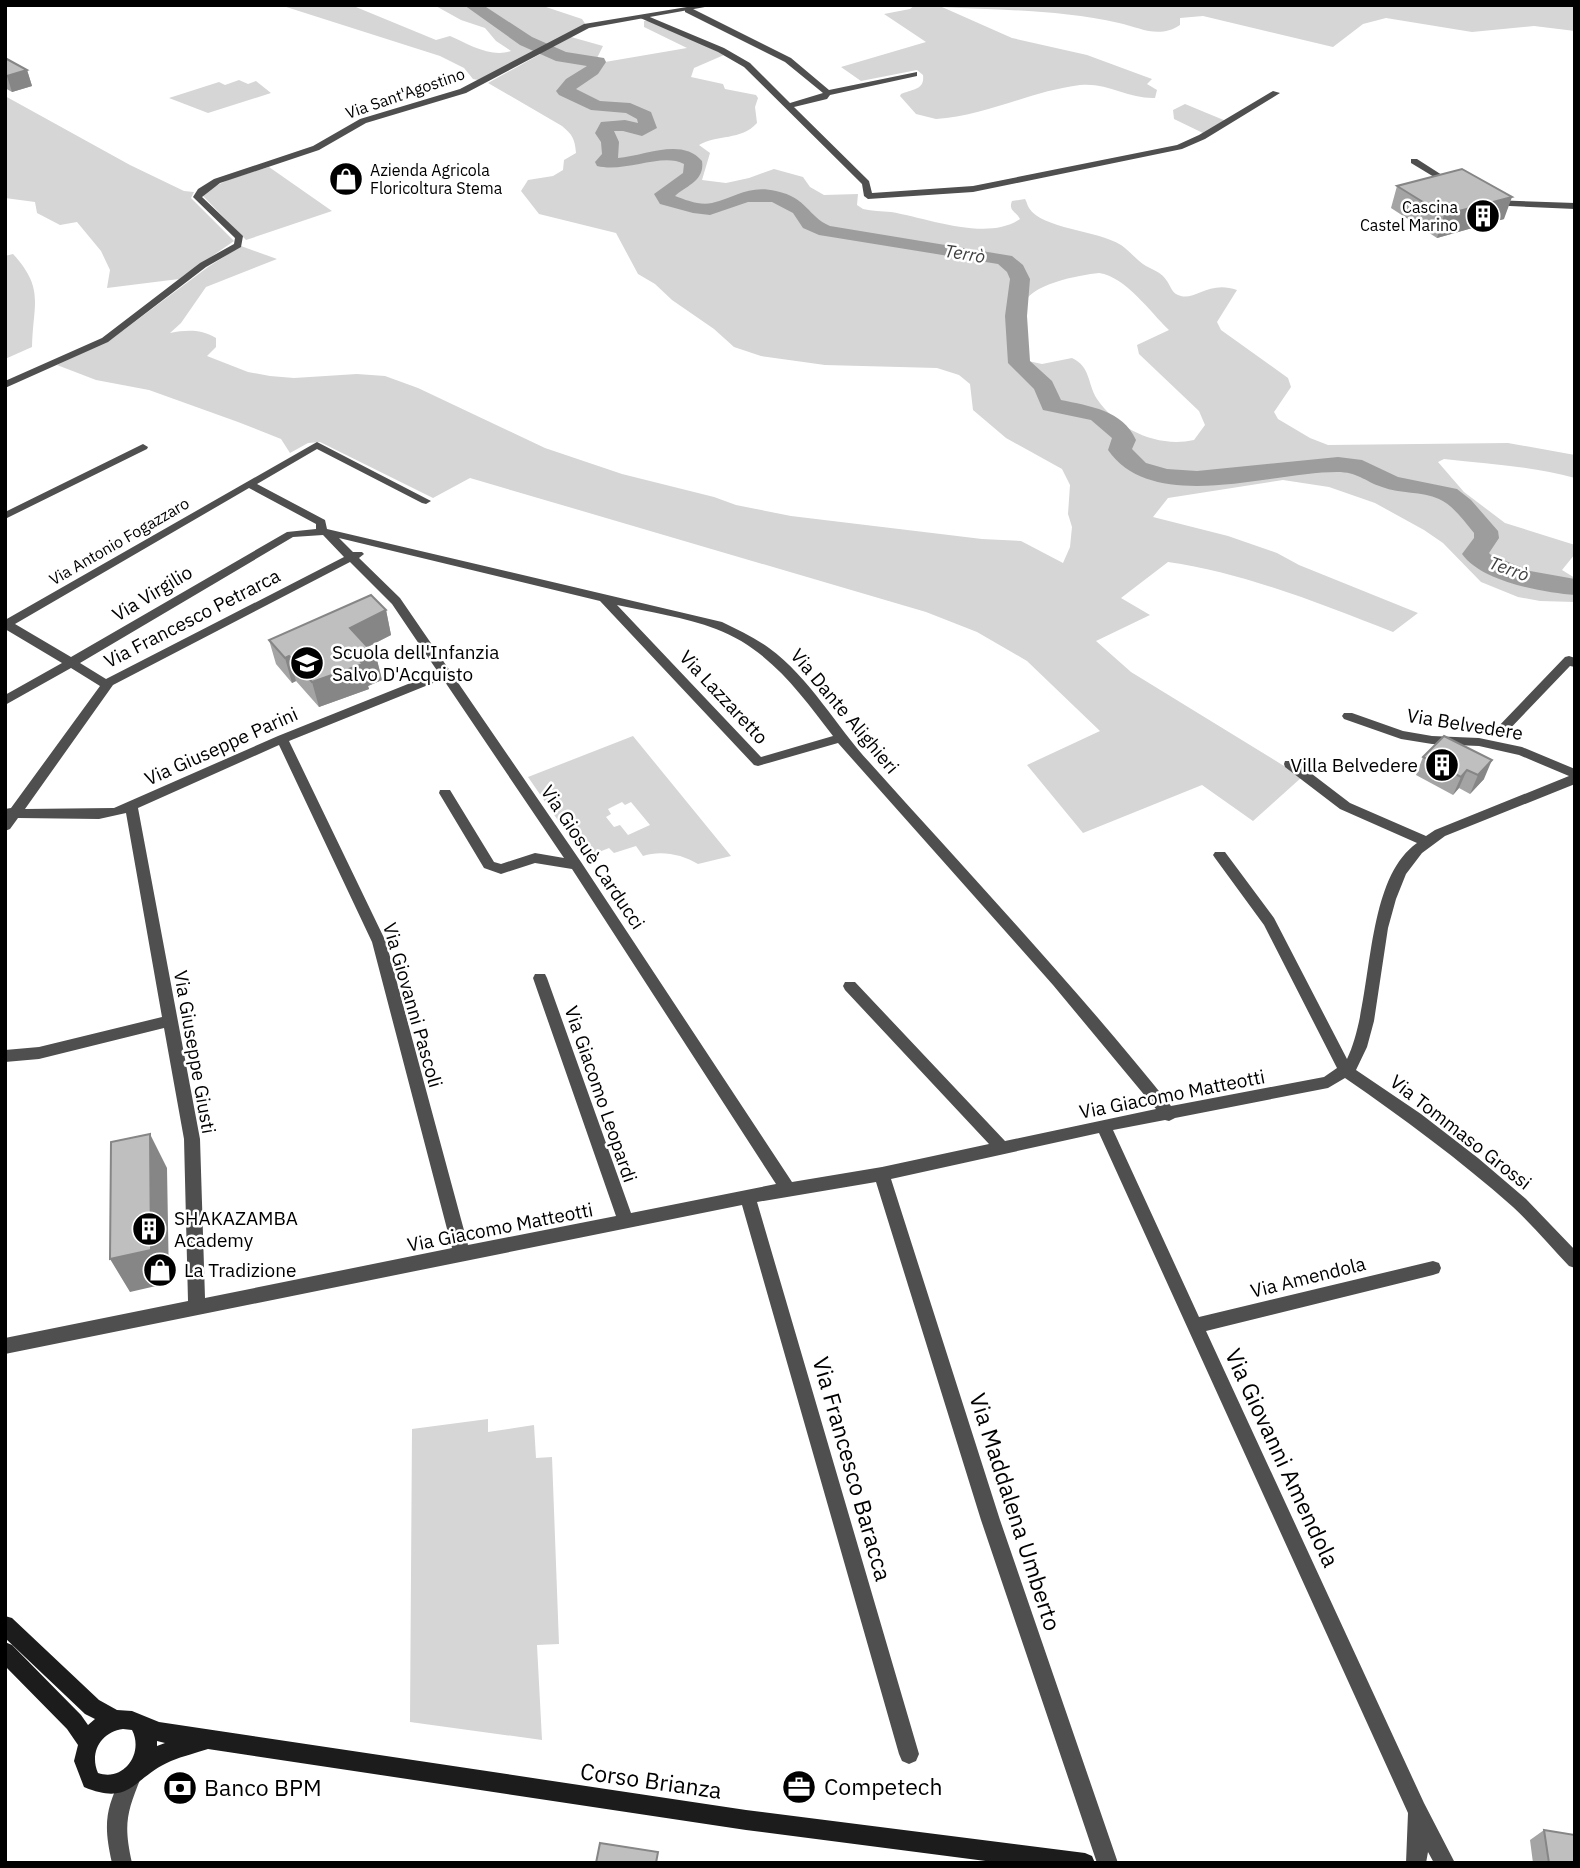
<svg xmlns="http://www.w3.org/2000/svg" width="1580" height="1868" font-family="'IBM Plex Sans',sans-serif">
<rect width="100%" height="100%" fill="#fff"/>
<!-- green -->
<path fill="#d6d6d6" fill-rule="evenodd" d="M280 5H351L436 40 450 36C468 44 491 58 511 51L496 41 485 28 461 20 434 5H540L582 19 586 25 478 80 473 79 464 68 440 56Z
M915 5H1575V31L1534 26 1472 32 1386 18 1363 24 1333 47 1203 16 1180 18V25C1159 39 1141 28 1119 23 1061 10 1001 10 942 7L1012 38 1087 55 1152 79 1147 84 1157 90 1155 98C1129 99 1107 82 1080 85 1031 91 985 116 936 119L916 114 900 96 901 94C912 89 925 90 923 75L917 70 861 81 841 67 926 42 884 14 910 9Z
M655 20 724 55 694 68 691 77 723 84 725 89 756 95 758 98 755 107 757 123C741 141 717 134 699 145L710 153 702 180 726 183 749 178 774 169 803 177 810 187 824 195 858 194 857 205 863 209C872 211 882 211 891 212 927 218 988 242 1020 219 1016 211 1008 211 1012 201L1025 199C1027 202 1027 205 1029 208 1042 229 1097 230 1121 245 1130 251 1137 261 1146 266 1154 270 1162 273 1167 281 1171 287 1172 294 1181 296 1195 300 1210 280 1237 290L1217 322 1221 330 1288 378 1291 387 1274 412 1278 419 1310 438 1328 445 1508 443 1575 455V478C1531 466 1489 464 1444 459L1438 462 1464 492 1505 523 1575 545V554L1562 570 1575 578V602L1540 601 1518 597 1481 582 1443 543 1424 530 1375 503 1329 487 1283 480 1168 498 1153 517 1228 536 1277 553 1299 565 1418 613 1393 632C1321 604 1245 573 1168 562L1121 598 1150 615 1096 641 1131 672 1302 777 1253 821 1202 785 1083 833 1027 765 1100 731 1027 661 977 632 926 612 470 478 433 498 320 442 308 443 290 453 281 439 238 422 149 390 96 380 57 365 113 338 208 267 241 246 277 259 206 287 181 323 170 333C187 330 200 329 216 338V347L207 356 248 372 270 376 294 378 357 374 385 376 418 388 545 448 622 474 714 497 736 505 791 516 982 539 1021 541 1063 563 1070 547 1072 527 1068 514 1070 485 1062 469 1006 438 973 410 970 384 959 375 937 368 825 365 761 356 734 347 714 329 672 300 655 284 638 274 616 233 539 214 521 191 528 180 553 176 563 170 564 160 576 153C575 139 572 134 562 126L488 83 571 37 603 46 597 58 605 62 687 48 644 27V21ZM1099 273C1126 277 1150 312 1169 330L1137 345 1139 354 1199 411 1205 425 1194 440C1158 448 1118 430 1097 399 1087 383 1091 367 1072 358L1042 364 1028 361C1026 345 1020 323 1023 307 1027 284 1080 275 1099 273Z
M239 80 248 84 256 81 271 93 208 113 169 98 219 82 225 85Z
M5 96 130 165 184 191 194 192 191 198 234 241 179 279 107 288 110 270 101 251 77 222 60 225 37 213 35 202 5 198Z
M1185 104 1226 121 1205 134 1174 119 1173 110Z
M269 167 332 211 246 240 203 196 205 191 230 179Z
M13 254C45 289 33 303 32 347L5 359V256Z
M633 736 731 856 698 864C682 854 660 850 643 856L636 846 614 853 609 848 584 858 528 777ZM622 802 625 805 631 802 650 825 628 835 620 825 614 827 606 817 611 814 608 809Z
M488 1419V1432L534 1425 536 1458 552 1457 559 1644 537 1645 542 1740 410 1722 412 1429Z"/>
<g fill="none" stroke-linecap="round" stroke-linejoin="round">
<!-- river -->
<path fill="#9d9d9d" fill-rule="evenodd" d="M464 5H483L532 37 566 52 604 58 606 62 598 74 576 89 600 101 630 103 651 112 657 128 642 136 623 131H614L619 142 618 158C644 156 682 137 702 161 705 181 686 186 675 196 686 200 700 206 712 203 737 197 748 185 776 191 808 198 807 216 830 226L1012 256 1023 265 1030 279 1027 316 1030 361 1052 381 1061 400C1089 406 1123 410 1136 440L1132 449 1146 463 1167 469 1197 471 1338 457 1362 460 1398 477 1457 489 1471 500 1498 531 1499 538 1489 553 1491 555 1530 571 1575 579V595C1542 592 1482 582 1462 554L1474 538V533C1464 521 1454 506 1439 499 1422 491 1400 494 1382 487 1364 481 1358 472 1337 472 1271 472 1153 515 1108 450L1112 438 1091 420 1043 410 1034 389 1008 363 1005 316 1010 279 1007 272 998 264 819 235 803 228 793 213 772 202H748L710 215 693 213 660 204 654 194 683 173 684 164C662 152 626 173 597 166L595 162 602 154 601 142 595 133 601 122 625 120 638 123 637 119 626 113 591 110 559 95 556 91 566 79 587 66 556 61 520 45Z"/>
<!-- minor -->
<path fill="#4f4f4f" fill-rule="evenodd" d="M685 8H691L791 58 829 90 917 72V76L830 95 827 99 794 107 869 181 872 193 973 186 1177 145 1199 135 1273 91 1280 93 1205 139 1182 149 973 192 868 199 864 196 862 184 744 67 718 52 638 17 645 15 724 48 750 63 790 103 823 93 785 62 685 12Z
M1411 159H1417L1456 184 1449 186 1411 163Z
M1492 200 1575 203V209L1489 205 1488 203Z
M317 442 431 501 426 504 422 503 317 449 257 484 325 520 327 529 722 622C738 630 754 637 769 648 810 678 836 726 870 763 972 877 1076 987 1171 1106L1324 1077 1337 1068 1264 925 1215 858 1213 855 1215 852H1225L1274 918 1347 1059C1375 1001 1362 882 1417 843L1340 809 1285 767 1284 764 1285 761H1295L1350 803 1426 836 1435 830 1569 776 1519 755 1479 746 1432 744 1401 739 1344 719 1342 716 1344 713H1352L1403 731 1432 736 1479 738 1522 747 1575 769V784L1445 836 1422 853 1406 874 1396 899 1388 928 1374 1021 1367 1047 1356 1070 1421 1114 1478 1158 1526 1199 1575 1250V1268L1569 1266C1551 1247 1533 1226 1513 1207 1460 1160 1403 1118 1345 1078L1328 1088 1175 1118 1169 1121 1165 1120 1113 1130 1199 1317 1433 1261 1439 1263 1441 1268 1439 1273 1433 1275 1206 1331 1424 1803 1455 1863H1434L1428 1852 1426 1863H1406L1408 1813 1099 1133 891 1179 1000 1520 1118 1863H1097L981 1520 876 1182 757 1202 919 1754 916 1761 909 1764 902 1761 899 1754 742 1205 5 1354V1338L188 1301 184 1139 164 1028 39 1059 5 1062V1050L39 1047 162 1017 126 813 99 819 18 818 10 829 5 831V809L11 808 100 686 71 668 5 705V695L62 663 5 629V620ZM249 488 316 524V529L287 532 71 657 15 624ZM323 535 344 557 106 679 80 663 293 537ZM339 538 600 601 754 765 758 766 838 743 1053 985 1156 1109 1005 1141 855 982H845L843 986 845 990 989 1144 882 1167 792 1182 581 862 400 598 359 558 364 554 362 552H353ZM350 562 392 604 438 672 278 736 114 808 25 809 113 685ZM617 605C649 612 685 617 716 629 769 649 800 693 833 736L761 757ZM443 679 564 858 535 853 501 864 494 862 450 790H440L439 793 484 868 501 874 535 863 572 869 776 1184 631 1213 547 978 545 974H535L533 978 616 1216 468 1245 386 942 289 741ZM279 745 372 942 452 1248 205 1298 200 1139 138 808Z
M143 444 148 447 147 449 5 519V512Z
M1569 656 1575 658V667L1570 666 1503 736H1495L1493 733 1495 730 1565 657Z
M132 1765 139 1768 142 1775C127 1812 123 1823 132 1863H112C102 1820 107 1807 125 1768Z"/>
<!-- tertiary -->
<path fill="#4f4f4f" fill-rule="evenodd" d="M699 5H716L589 28 466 93 366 123 319 150 220 183 202 197 243 236 241 247 206 267 108 342 5 388V381L102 338 200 263 234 244 235 238 193 197 198 189 214 179 313 146 360 119 460 89 584 24Z"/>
<!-- secondary -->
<path fill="#1c1c1c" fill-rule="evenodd" d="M5 1616 12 1618 99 1700 117 1710 132 1711 159 1722 746 1810 1085 1853 1092 1856 1095 1863H1001L746 1830 208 1749C196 1753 183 1756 171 1761 133 1777 132 1807 84 1787L74 1761 78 1745 67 1729 5 1666V1642L12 1645 81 1715 88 1725 95 1719 85 1714 5 1638ZM123 1729 132 1730C144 1753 124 1782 98 1773 89 1752 101 1732 123 1729ZM157 1741 165 1743 157 1746Z"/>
</g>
<!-- wall -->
<path fill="#a4a4a4" d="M5 58 27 70 32 86 12 92 5 88Z
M1397 186 1504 219 1437 238 1391 208Z
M386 610 391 635 368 647 376 656 382 680 368 686 369 689 319 707 296 681 292 683 276 664 269 640Z
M1444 736 1484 779 1470 794 1459 788 1453 795 1416 775 1423 757Z
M1544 1830 1575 1863H1533L1530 1840Z"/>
<!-- shaded-wall -->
<path fill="#868686" d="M27 70 32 86 12 92 7 76Z
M1512 197 1504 219 1437 238 1444 215Z
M386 610 391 635 357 652 350 628Z
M289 656 296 681 292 683 285 658Z
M376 656 382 680 368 686 369 689 319 707 312 682Z
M1492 760 1484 779 1470 794 1478 775Z
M1467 770 1459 788 1453 795 1461 777Z
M150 1134 167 1168 169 1283 130 1292 110 1259Z"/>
<!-- building -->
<path fill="#bfbfbf" stroke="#868686" stroke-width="2" d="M5 58 27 70 7 76 5 75Z
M1462 169 1512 197 1444 215 1397 186Z
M371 595 386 610 350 628 376 656 361 662 363 664 312 682 289 656 285 658 269 640Z
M1444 736 1492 760 1478 775 1467 770 1461 777 1423 757Z
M150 1134 151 1250 110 1259 111 1142Z
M1544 1830 1575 1835V1863H1549Z
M600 1843 658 1852 656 1863H596Z"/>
<!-- icons -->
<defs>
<g id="shop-disc" transform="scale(1.75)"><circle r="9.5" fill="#000" stroke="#fff"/><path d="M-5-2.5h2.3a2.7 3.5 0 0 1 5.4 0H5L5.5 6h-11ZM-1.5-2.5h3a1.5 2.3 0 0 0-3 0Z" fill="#fff"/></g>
<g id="building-disc" transform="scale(1.75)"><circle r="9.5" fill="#000" stroke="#fff"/><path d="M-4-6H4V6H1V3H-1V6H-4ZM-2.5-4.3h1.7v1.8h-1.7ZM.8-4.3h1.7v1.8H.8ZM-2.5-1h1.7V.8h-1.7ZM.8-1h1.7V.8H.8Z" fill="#fff"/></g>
<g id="school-disc" transform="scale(1.75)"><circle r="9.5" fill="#000" stroke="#fff"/><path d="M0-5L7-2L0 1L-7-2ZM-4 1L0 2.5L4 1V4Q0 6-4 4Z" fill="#fff"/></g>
<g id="office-disc" transform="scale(1.75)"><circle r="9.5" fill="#000" stroke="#fff"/><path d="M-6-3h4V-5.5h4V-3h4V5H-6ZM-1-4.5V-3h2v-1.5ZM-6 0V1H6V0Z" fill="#fff"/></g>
<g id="bank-disc" transform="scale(1.75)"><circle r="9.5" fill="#000" stroke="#fff"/><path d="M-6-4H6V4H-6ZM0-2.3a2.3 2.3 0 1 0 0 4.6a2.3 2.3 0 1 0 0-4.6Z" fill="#fff"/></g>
</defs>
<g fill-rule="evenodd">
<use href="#shop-disc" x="346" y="179"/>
<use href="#building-disc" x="1483" y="216"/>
<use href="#school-disc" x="307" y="663"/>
<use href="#building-disc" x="1442" y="765"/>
<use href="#building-disc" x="149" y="1229"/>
<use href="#shop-disc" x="160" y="1270"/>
<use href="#office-disc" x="799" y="1787"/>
<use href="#bank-disc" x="180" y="1788"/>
</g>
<g text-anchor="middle" stroke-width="5" stroke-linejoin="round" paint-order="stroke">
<!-- far-street labels -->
<g font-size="16" fill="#000" stroke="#fff">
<text transform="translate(405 93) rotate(-19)" y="6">Via Sant'Agostino</text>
<text transform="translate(119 541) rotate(-30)" y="6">Via Antonio Fogazzaro</text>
</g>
<!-- far-poi labels -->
<g font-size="16" fill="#000" stroke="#fff" text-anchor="start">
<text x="370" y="176">Azienda Agricola<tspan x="370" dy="18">Floricoltura Stema</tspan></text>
<text x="1458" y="213" text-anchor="end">Cascina<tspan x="1458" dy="18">Castel Marino</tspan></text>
</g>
<!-- far-water labels -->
<g font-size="18" font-style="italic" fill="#3e3e3e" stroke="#fff">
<text transform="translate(965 254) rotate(9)" y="6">Terrò</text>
<text transform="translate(1509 569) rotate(20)" y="6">Terrò</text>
</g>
<!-- street labels -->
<g font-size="19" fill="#000" stroke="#fff">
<text transform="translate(152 593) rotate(-31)" y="7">Via Virgilio</text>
<text transform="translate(192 618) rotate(-27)" y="7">Via Francesco Petrarca</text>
<text transform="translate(724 697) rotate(47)" y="7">Via Lazzaretto</text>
<text transform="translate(845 711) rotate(50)" y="7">Via Dante Alighieri</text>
<text transform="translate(1465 724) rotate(9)" y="7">Via Belvedere</text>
<text transform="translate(221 746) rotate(-24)" y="7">Via Giuseppe Parini</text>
<text transform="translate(593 857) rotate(56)" y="7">Via Giosuè Carducci</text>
<text transform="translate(413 1005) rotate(74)" y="7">Via Giovanni Pascoli</text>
<text transform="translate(195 1052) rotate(80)" y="7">Via Giuseppe Giusti</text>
<text transform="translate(601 1094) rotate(71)" y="7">Via Giacomo Leopardi</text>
<text transform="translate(1172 1094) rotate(-11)" y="7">Via Giacomo Matteotti</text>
<text transform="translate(1461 1132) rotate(38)" y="7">Via Tommaso Grossi</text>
<text transform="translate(500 1227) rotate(-11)" y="7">Via Giacomo Matteotti</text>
<text transform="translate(1308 1277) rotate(-14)" y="7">Via Amendola</text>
</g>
<!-- poi labels -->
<g font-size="19" fill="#000" stroke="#fff" text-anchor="start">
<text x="332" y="659">Scuola dell'Infanzia<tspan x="332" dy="22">Salvo D'Acquisto</tspan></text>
<text x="1418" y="772" text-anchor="end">Villa Belvedere</text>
<text x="174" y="1225">SHAKAZAMBA<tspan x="174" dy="22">Academy</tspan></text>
<text x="184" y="1277">La Tradizione</text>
</g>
<!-- near-street labels -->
<g font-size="23" fill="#000" stroke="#fff">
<text transform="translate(1282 1458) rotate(65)" y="8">Via Giovanni Amendola</text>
<text transform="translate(852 1469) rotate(74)" y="8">Via Francesco Baracca</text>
<text transform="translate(1015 1512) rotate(72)" y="8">Via Maddalena Umberto</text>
<text transform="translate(651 1781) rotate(8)" y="8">Corso Brianza</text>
</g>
<!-- near-poi labels -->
<g font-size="23" fill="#000" stroke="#fff" text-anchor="start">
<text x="824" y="1795">Competech</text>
<text x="204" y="1796">Banco BPM</text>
</g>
</g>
<!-- border -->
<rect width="1580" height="1868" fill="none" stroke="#000000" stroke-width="14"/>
</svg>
